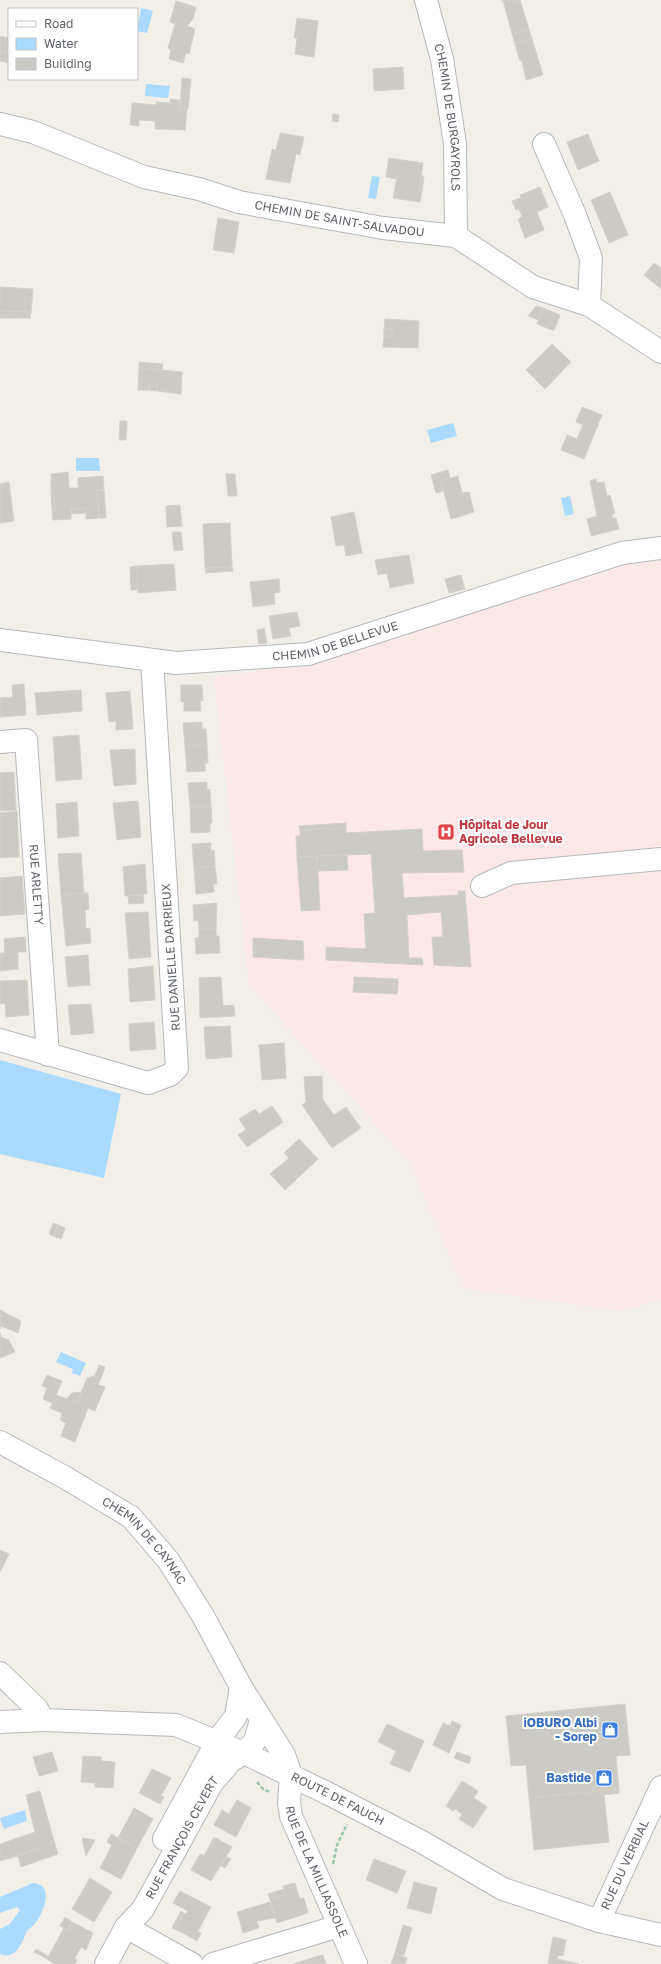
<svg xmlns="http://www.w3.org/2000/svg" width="661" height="1964" font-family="'Golos Text',sans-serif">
<rect width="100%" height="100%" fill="#f1efe8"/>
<!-- medical -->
<path fill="#fce8e6" d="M635 558 661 561V1300L620 1311 463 1288 408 1160 249 985 214 678 324 660Z"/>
<!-- water -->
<path fill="#aadaff" d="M141 8 153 11 147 33 137 31Z
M146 84 170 86 168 98 145 96Z
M372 176 380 177 376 199 368 198Z
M453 423 457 436 431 443 427 430Z
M76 458H99L100 471H76Z
M570 496 574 514 565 516 561 498Z
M0 1060 121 1094 104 1178 0 1154Z
M61 1352 86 1363 80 1376 72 1373 73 1369 56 1362Z
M25 1810 27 1821 4 1829 0 1818Z
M33 1883C56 1885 43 1914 34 1925 32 1927 29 1928 27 1931 23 1938 21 1950 12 1954 8 1956 4 1956 0 1954V1929L10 1924 20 1910 17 1907 0 1913V1897Z"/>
<!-- building -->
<path fill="#cccac5" stroke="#d6d1c6" d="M501 0H520L529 29 512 34 503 0Z
M176 1 196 7 193 19 187 26 195 29 189 54 186 53 183 63 169 59 171 50 168 48 175 24 170 22Z
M297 18 318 21 314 57 295 54 297 38H294Z
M529 29 532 39 515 44 512 34Z
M0 36 9 38V53L0 51Z
M532 39 543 75 526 80 522 60 520 61 515 44Z
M0 51 9 53V63L0 61Z
M403 67 404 89 374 91 373 69Z
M182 78 191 79 188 109H180Z
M170 99 180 100V104L170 103Z
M156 102 180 104V109H187L185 130 155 129V121L139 120V126L130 125 132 103 156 105Z
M333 114 339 115 338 122 332 121Z
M280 133 304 137 300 155 296 154 290 183 266 179 272 149 276 150Z
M588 134 599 161 578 170 567 142Z
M389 158 423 163 419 191H422L420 202 393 198 398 172 387 170Z
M387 170 398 172 396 179 386 177Z
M421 176H424L422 191H419Z
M540 187 548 207 537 212 544 230 525 238 518 219 522 217 519 209 516 210 512 201 521 198 520 195Z
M610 192 628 235 609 243 591 200Z
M218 218 239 222 234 253 213 250Z
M654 263 661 268V289L644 275Z
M0 287 33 289 31 312 0 311Z
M536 306 543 308 539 320 528 316Z
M543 308 560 315 554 331 537 324Z
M0 311 31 312 30 318H0Z
M385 319 419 321 418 348 383 347 384 337H392V329H384Z
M384 329H392V337H384Z
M552 344 571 362 545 389 535 379 541 373 532 364Z
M139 362 163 364 162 370 139 368Z
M532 364 541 373 535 379 526 370Z
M139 368 182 372 181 394 157 391V384H149V390H138Z
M149 384H157V391L149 390Z
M582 407 602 415 584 459 561 450 567 435 577 439 583 425 576 422Z
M120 421H127L126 440H119Z
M448 470 450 478 441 481 444 491 436 493 431 475Z
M68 472 69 488H78V478L103 476 104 490H97L99 518 86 519V508L71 509V519L53 520 52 509H55L54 490H51V474Z
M226 474H235L237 496H228Z
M458 476 462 493 469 492 474 512 451 519 441 481Z
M596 479 597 483 604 482 607 496 610 495 615 514H612L613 518H616L619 529 591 536 587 519 597 516 590 481Z
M9 482 14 521 0 523V484Z
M51 490H54L55 509H52Z
M97 490H104L106 518H99Z
M180 505 182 526 167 527 166 506Z
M86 508V513L71 514V509Z
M354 512 362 553 346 556 344 545 336 546 331 517Z
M230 523 232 567 205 568 203 524Z
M172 532H181L183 550 174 551Z
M409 555 414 583 390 588 387 573 378 575 375 560Z
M174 564 176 590 138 593 136 566Z
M136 566 138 590H131L130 567Z
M232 567 233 571 206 573 205 568Z
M461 575 465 589 449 593 445 579Z
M279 579 280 592 274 593 275 604 253 607 250 582Z
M297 612 300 626 289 628 291 636 273 639 269 616Z
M264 628 267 643 259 644 257 630Z
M24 684 26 715 0 717V698L13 697 12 685Z
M181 685H202L203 701H200L201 711H184V702H181Z
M81 690 82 711 37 715 35 693Z
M130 691 133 729 116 730V721L109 722 106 693Z
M202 722V729H206L207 745 185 746 183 723Z
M79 735 82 779 56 781 53 737Z
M207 745 208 763H205V771L187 772 185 746Z
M135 749 136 784 114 786 110 750Z
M14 772 16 810 0 811V773Z
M207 782V790L210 789 211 806 190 807 188 783Z
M138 801 141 837 117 840 113 803Z
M77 802 79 836 58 838 56 804Z
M211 806 212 823H210V832L191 833 190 807Z
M17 811 19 857 0 858V813Z
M346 823V828L300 830 299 826Z
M346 828V833L422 829 423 851 462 850 464 872 402 873 404 898 458 895V891H465L471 967 434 965 432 937H443L441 912 407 915 409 958H422L423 965 326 960V947L366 949 364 914 375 913 371 854 297 857 296 836H300V830Z
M211 843V851L214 850 215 866 194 868 192 844Z
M81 853 84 893 61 895 58 854Z
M347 855 348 870 318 871 317 856Z
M317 856 320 910 301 911 297 857Z
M145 864 147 894 125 896 123 867Z
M215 866 217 884H213L214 892 196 894 194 868Z
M22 876 25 914 0 916V878Z
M84 893H88L89 909 85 910 86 929 90 928 91 943 66 946 61 895Z
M143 895 144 903 129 904 128 896Z
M217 903 216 928 199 929 198 920 194 921 193 905Z
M148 912 151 957 129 959 125 913Z
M216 928V936H219L220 953 196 954 195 938 199 937V929Z
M25 937 26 952H18V969L0 971V953H5L4 939Z
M253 938 303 941 304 960 253 957Z
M88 955 90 985 68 987 65 957Z
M153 966 155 1000 130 1002 128 969Z
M221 977 223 1006 234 1005 235 1016 200 1018 199 978Z
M354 977 398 979V984L354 982Z
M27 980 29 1015 6 1017 5 1003 0 1004V981Z
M354 982 398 984 397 994 353 992Z
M91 1004 94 1033 71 1035 68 1005Z
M154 1022 156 1049 130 1051 129 1024Z
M230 1026 232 1057 206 1059 204 1027Z
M284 1043 286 1078 262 1080 259 1045Z
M322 1076 323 1100 334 1115 346 1107 361 1128 332 1148 302 1105 306 1102 304 1077Z
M272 1106 283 1122 247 1147 238 1135 246 1130 239 1119 255 1109 259 1114Z
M299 1139 318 1159 285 1190 270 1174 289 1158 284 1153Z
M53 1223 58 1225 53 1236 49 1234Z
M58 1225 65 1228 61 1239 53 1236Z
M0 1310 21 1321 18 1333 1 1326 0 1329Z
M0 1333 1 1337 9 1340 15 1352 0 1358Z
M99 1365 105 1367 101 1378 95 1376Z
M47 1375 62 1381 56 1395 77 1403 87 1378 94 1376 101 1378 98 1385 105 1387 95 1411 88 1408 75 1442 61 1436 66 1423 60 1420 62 1413 50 1408 52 1403 43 1399 47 1388 42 1386Z
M82 1392 77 1403 66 1399 72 1393Z
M0 1550 9 1554 0 1572Z
M625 1704 630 1755 616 1756 619 1789 529 1798 526 1765 511 1766 506 1716Z
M452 1721 461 1725 459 1730 450 1726Z
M443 1723 459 1730 449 1753 433 1745Z
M387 1724 424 1741 410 1772 390 1764 396 1751 378 1742Z
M52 1752 58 1771 39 1776 33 1757Z
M457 1752 471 1757 469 1764 454 1758Z
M83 1756 101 1757V1761L115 1762 113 1788 95 1787V1783L81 1782Z
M152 1769 171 1778 161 1796 164 1797 160 1804 139 1793Z
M462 1781 478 1791 474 1798 487 1807 473 1828 459 1819 462 1814 455 1809 453 1811 446 1806Z
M619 1789V1793L604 1795 609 1842 534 1850 529 1798Z
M40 1791 54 1841 18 1856 0 1861V1844L35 1832 26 1795Z
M237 1800 251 1808 236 1837 214 1825 222 1810 229 1814Z
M134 1808 153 1819 137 1848 118 1838Z
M111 1834 137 1848 121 1879 100 1868 112 1845 107 1842Z
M214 1837 232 1847 211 1881 191 1870 200 1854 204 1856Z
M82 1838 95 1840 86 1856Z
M54 1841 58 1854 21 1867 18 1856Z
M227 1857 231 1859 225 1868 221 1866Z
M374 1859 406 1871 397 1893 366 1880Z
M90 1878 112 1892 94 1922 72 1909Z
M414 1882 437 1888 431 1914 407 1908Z
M295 1883 300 1899 304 1898 308 1913 277 1923 270 1899 285 1895 283 1886Z
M284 1889 285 1895 270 1899 268 1894Z
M180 1891 211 1907 198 1931H196L192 1938 175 1929 184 1913 186 1914 188 1911 173 1903Z
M270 1902 275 1918 257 1921 259 1928 243 1933 237 1912Z
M181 1911 184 1913 175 1929 172 1928Z
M65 1917 72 1922 68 1930 60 1926Z
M72 1922 93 1933 86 1950 81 1947 75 1958 77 1960 75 1964H55L47 1959 64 1928 68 1930Z
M403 1925 412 1928 404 1955 395 1953Z
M196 1931 201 1933 197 1941 192 1938Z
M553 1937 566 1940 563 1956 558 1955 557 1959 579 1964H548Z
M36 1949 48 1956 47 1959 34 1952Z
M395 1953 407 1958 405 1964H391Z
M323 1955 326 1964H305L316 1961 315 1957Z
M315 1957 316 1961 305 1964H293Z"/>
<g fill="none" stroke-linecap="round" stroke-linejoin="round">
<!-- minor casing -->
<g stroke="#b5b8bc" stroke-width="24">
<g id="minor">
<path id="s1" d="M426 0 442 59 455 144 456 236"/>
<path id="s2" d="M0 124 33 132 144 177 199 189 239 202 383 228 456 236 533 287 589 305 661 352"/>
<path d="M544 144 575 215 591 258 589 305"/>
<path id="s3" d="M0 640 176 663 308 654 622 553 661 548"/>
<path id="s4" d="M0 742 26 740 48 1055"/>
<path d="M482 886 511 873 661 859"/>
<path d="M0 1040 148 1083 170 1075 177 1068 152 660"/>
<path id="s5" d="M0 1442 66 1478 131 1517 168 1560 203 1616 241 1687 284 1755 291 1775 289 1803 291 1816 356 1964"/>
<path d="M0 1673 37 1709 43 1720"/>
<path id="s6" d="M0 1722 43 1720 176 1725 244 1753 327 1793 422 1842 503 1889 599 1921 661 1935"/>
<path d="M164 1839 217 1741 236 1716 241 1687"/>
<path id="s7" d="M599 1921 661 1787"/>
<path d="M126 1927 192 1964"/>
<path id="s8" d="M106 1964 126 1927 143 1909 212 1783 231 1761 244 1753 255 1741 261 1720"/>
<path d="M213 1964 339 1926"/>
</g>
</g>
<!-- path -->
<path stroke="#9cc7a9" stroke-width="2.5" stroke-dasharray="4 2" stroke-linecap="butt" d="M257 1782 263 1789 270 1792
M333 1864 337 1845 347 1824"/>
<!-- minor -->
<use href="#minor" stroke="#fff" stroke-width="22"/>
</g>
<!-- icons -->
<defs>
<g id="hospital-square" transform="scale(0.9)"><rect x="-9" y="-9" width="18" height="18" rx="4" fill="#e0444e" stroke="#fff"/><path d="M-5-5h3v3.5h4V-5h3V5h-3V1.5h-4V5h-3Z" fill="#fff"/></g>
<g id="shop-square" transform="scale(0.9)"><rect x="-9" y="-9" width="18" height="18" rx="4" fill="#3f7fe0" stroke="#fff"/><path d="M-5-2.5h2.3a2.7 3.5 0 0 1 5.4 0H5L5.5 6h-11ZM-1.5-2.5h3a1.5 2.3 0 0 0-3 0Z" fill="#fff"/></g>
</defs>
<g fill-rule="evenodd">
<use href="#hospital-square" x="446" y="832"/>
<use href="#shop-square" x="610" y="1730"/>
<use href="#shop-square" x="604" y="1778"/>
</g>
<g text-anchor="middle" stroke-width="4" stroke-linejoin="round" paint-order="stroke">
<!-- street labels -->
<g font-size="12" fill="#5f6368" stroke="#fff">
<text dy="4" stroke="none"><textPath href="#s1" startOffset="120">CHEMIN DE BURGAYROLS</textPath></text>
<text dy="4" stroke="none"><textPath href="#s2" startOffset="354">CHEMIN DE SAINT-SALVADOU</textPath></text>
<text dy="4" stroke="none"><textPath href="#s3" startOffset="339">CHEMIN DE BELLEVUE</textPath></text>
<text dy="4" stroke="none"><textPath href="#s4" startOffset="171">RUE ARLETTY</textPath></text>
<text transform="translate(171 957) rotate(-94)" y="4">RUE DANIELLE DARRIEUX</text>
<text dy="4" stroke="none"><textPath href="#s5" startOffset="177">CHEMIN DE CAYNAC</textPath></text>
<text dy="4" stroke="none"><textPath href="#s6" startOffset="354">ROUTE DE FAUCH</textPath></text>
<text dy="4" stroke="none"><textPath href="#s8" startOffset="148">RUE FRANÇOIS CEVERT</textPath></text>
<text dy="4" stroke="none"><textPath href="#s7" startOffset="62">RUE DU VERBIAL</textPath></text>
<text dy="4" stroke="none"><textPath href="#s5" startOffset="558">RUE DE LA MILLIASSOLE</textPath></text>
</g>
<!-- health labels -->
<g font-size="12" font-weight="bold" fill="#be3a42" stroke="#fff" text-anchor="start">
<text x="459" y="829">Hôpital de Jour<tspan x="459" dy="14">Agricole Bellevue</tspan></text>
</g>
<!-- shop labels -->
<g font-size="12" font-weight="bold" fill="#366cbe" stroke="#fff" text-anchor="end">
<text x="597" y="1727">iOBURO Albi<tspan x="597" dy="14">- Sorep</tspan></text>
<text x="591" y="1782">Bastide</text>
</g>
</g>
<!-- legend -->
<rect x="8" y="8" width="130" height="72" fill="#ffffff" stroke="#bfc1c3"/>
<rect x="16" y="21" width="20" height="6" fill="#ffffff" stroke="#bfc1c3"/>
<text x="44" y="28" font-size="12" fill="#5f6368">Road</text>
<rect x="16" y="38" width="20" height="12" fill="#aadaff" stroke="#bfc1c3"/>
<text x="44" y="48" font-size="12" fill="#5f6368">Water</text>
<rect x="16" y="58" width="20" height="12" fill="#cccac5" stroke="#bfc1c3"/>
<text x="44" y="68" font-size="12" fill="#5f6368">Building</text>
</svg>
